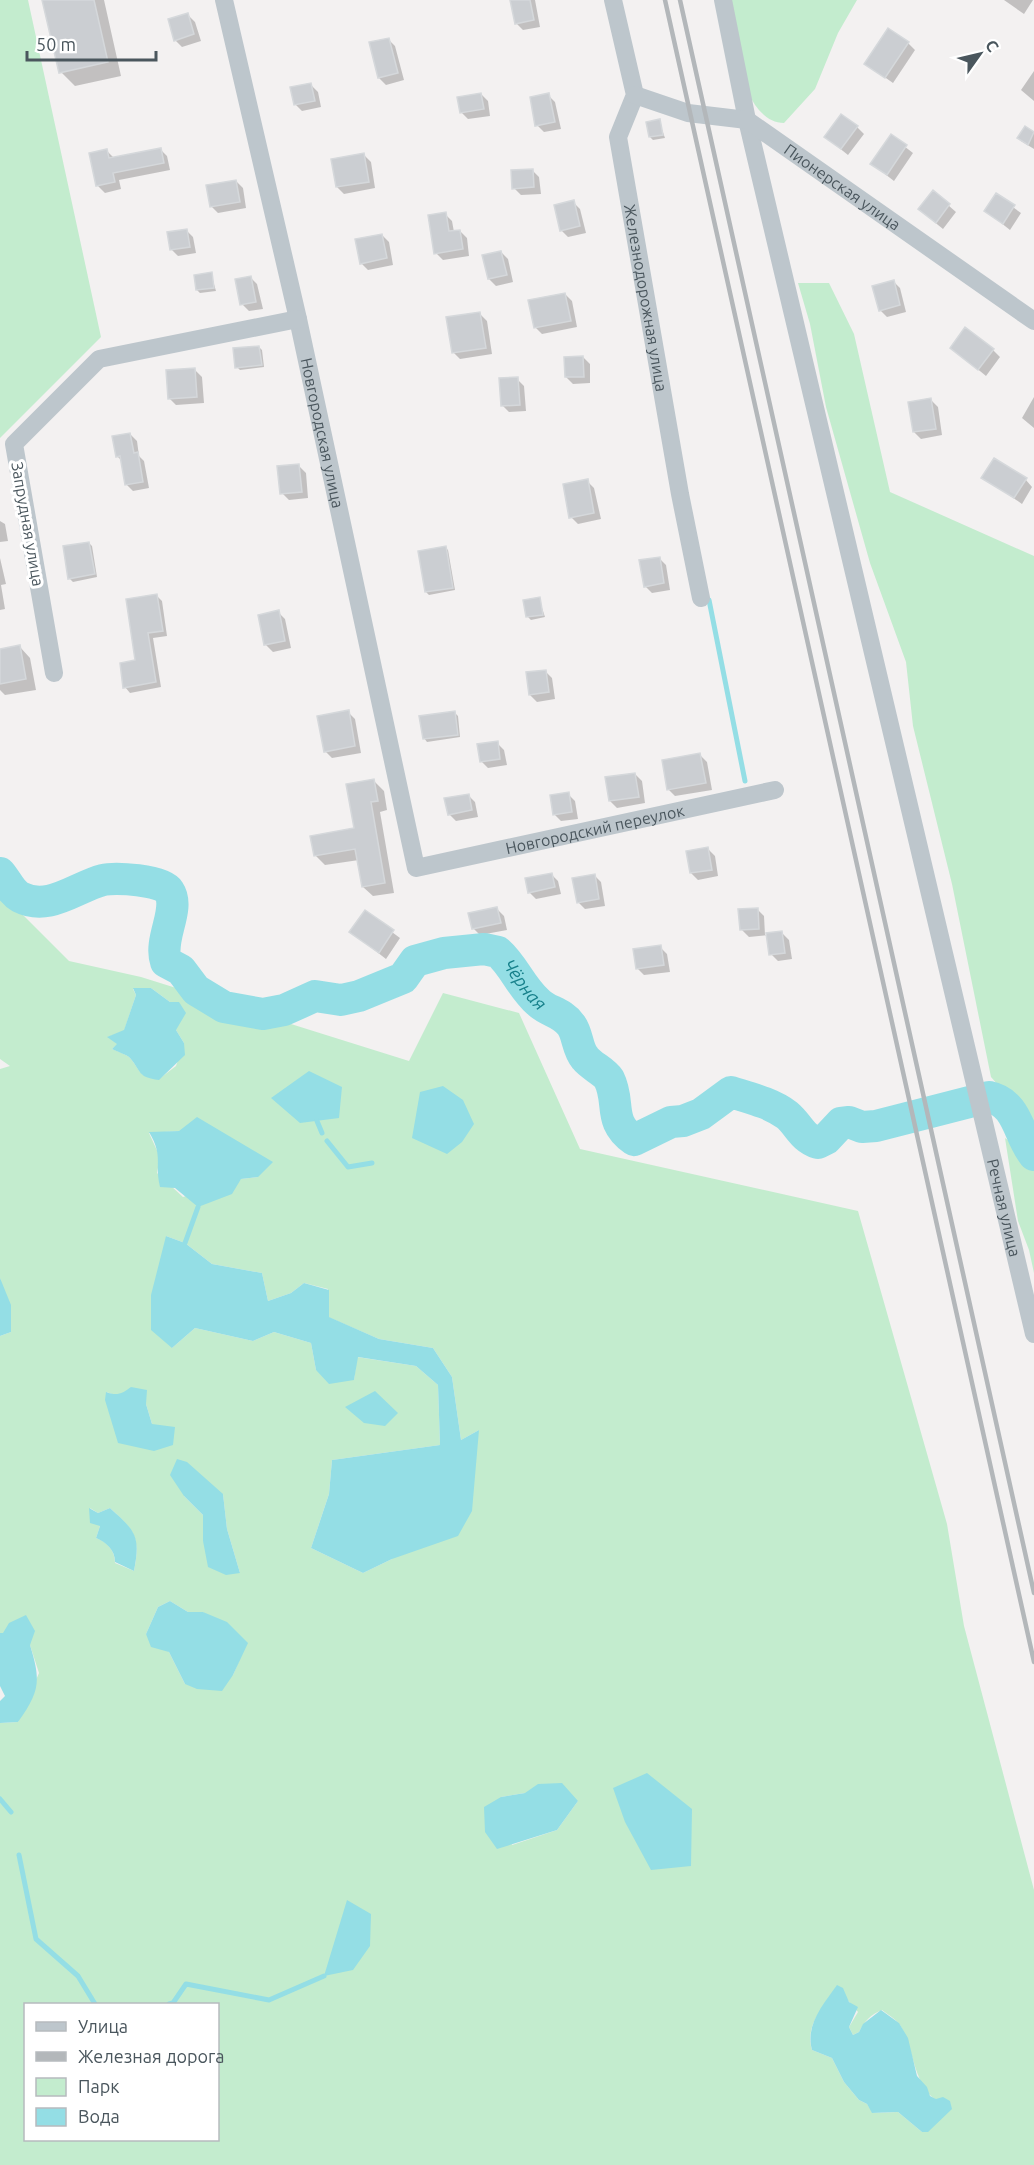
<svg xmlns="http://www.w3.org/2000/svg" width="1034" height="2165" font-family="Ubuntu,sans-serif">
<rect width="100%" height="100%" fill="#f3f1f1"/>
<!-- green -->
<path fill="#c3ecce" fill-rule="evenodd" d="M0 0H28L101 337 0 438Z
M726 0H857L838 33 815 89 784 123C740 122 733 33 726 0Z
M798 283H829L854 334 890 492 1034 556V1126L991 1077 952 884 913 726 906 662 870 563 826 407 810 324Z
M0 892 69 961 141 977 409 1061 443 993 519 1013 580 1149 858 1211 947 1524 964 1626 1034 1890V2165H0V1723L18 1722 39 1673 30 1645 0 1633V1336L11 1332 0 1278V1069L10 1066 0 1059ZM151 988 170 1002 176 1030 184 1043 176 1066 159 1079C138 1077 142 1072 130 1058 126 1054 118 1052 112 1049L118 1044 108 1037 124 1031 136 995 133 989ZM179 1131 258 1177 241 1179 183 1197 157 1173 160 1157 149 1133ZM166 1236 185 1243 212 1264 262 1273 268 1301 291 1293 304 1283 328 1289V1317L379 1339 433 1348 452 1377 461 1440 479 1430 392 1559 363 1573 311 1548 329 1494 332 1460 440 1445 438 1385 416 1366 357 1357 354 1380 316 1370 311 1343 274 1332 253 1341 195 1328 172 1348ZM106 1392 115 1395 123 1394 146 1404 152 1424ZM223 1494 227 1529 240 1573 203 1541V1515L184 1496ZM90 1508 98 1513 110 1508C134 1530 141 1537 134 1571L115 1563C115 1550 107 1542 96 1538L100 1526ZM170 1601 188 1612H203L239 1661 233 1675 185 1684 169 1652 146 1634 158 1607ZM525 1793 578 1801 557 1830 512 1845 501 1797ZM832 1993 844 1996 858 2012 849 2027 853 2035 859 2032C864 2022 871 2014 882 2010 887 2014 896 2019 900 2025 913 2045 914 2086 935 2099L922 2132 898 2112 873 2113 867 2104 859 2100 844 2082 832 2058 812 2050C805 2027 820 2012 832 1993ZM26 2004H218V2140H26Z
M1005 1138 1020 1149 1034 1168V1273L1029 1250 1018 1221Z"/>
<!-- water -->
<path fill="#94dee5" d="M133 988H151L170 1002H179L186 1013 176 1030 184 1043 185 1055 159 1080C137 1077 142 1072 130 1058 126 1054 117 1052 112 1049L117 1044 107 1037 124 1030 136 995Z
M309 1071 342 1087 339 1118 300 1123 271 1098Z
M443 1086 463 1100 474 1124 462 1142 447 1154 412 1138 420 1092Z
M197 1117 273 1162 258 1177 241 1179 232 1194 198 1207 175 1188 160 1187C154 1163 164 1157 149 1132L179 1131Z
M166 1236 185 1243 212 1264 262 1273 268 1301 291 1293 304 1283 329 1290V1317L379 1339 433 1348 452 1377 461 1440 479 1430 472 1511 458 1536 392 1559 363 1573 311 1548 329 1494 332 1460 440 1445 438 1385 416 1366 358 1357 354 1380 329 1384 316 1370 311 1343 274 1332 253 1341 195 1328 172 1348 151 1330V1295Z
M0 1278 11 1305V1332L0 1336Z
M131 1387 147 1390 146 1404 152 1424 175 1427 173 1445 154 1451 118 1443 105 1400 106 1392C117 1396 122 1394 131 1387Z
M375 1391 398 1413 385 1426 364 1423 345 1407Z
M177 1459 187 1462 223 1494 227 1529 240 1573 226 1575 208 1567 203 1541V1515L184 1496 170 1475Z
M89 1508 98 1513 110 1508C135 1531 141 1535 134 1571L115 1562C115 1550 106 1542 96 1538L100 1526 90 1523Z
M170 1601 188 1612H203L227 1622 248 1643 233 1675 222 1691 197 1689 185 1684 169 1652 151 1647 146 1634 158 1607Z
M26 1615 35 1631 30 1645C41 1681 40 1691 18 1722L0 1723V1701L5 1696 0 1686V1633H3L9 1623Z
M647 1773 692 1809 691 1866 651 1870 625 1822 613 1788Z
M562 1783 578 1801 557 1830 497 1849 485 1832 484 1807 501 1797 525 1793 538 1784Z
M347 1900 371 1914 370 1946 353 1970 324 1976Z
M837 1985 843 1988 849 2002 858 2007 849 2027 853 2035 859 2032 863 2024 881 2010 899 2023 908 2038 917 2076 927 2087 930 2096 936 2099 943 2097 950 2101 952 2109 928 2132H922L898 2112 872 2113 867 2104 859 2100 844 2082 832 2058 812 2050C805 2025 823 2005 837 1985Z"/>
<!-- shadow -->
<path fill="#0003" d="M44 0H104L121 76 75 86 61 72Z
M512 0H535L540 27 523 30 516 23Z
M1004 0H1033L1024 14Z
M188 15 195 22 201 41 182 47 175 40Z
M388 39 395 46 404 80 386 85 379 78Z
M908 43 915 50 893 83 866 64Z
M1034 71V101L1021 90Z
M311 85 318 92 321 107 302 111 295 104Z
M481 94 488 101 490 116 468 119 461 112Z
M548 95 555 102 561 129 544 132 537 125Z
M659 121 665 138 653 140 650 137Z
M857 127 864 134 848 155 833 143Z
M1025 128 1034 134V149L1021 141Z
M891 136 913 153 894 181 872 164Z
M160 149 167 156 170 170 119 180 121 189 105 193 98 186 107 151 114 158Z
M364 155 371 162 375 188 344 194 337 187Z
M532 170 539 177 541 194 521 195 514 188Z
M236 181 243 188 246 208 218 213 211 206Z
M933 192 956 212 943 229 927 216Z
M996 195 1021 213 1010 230 986 211Z
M573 202 580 209 586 233 568 237 561 230Z
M445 214 452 221 454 232 460 231 467 238 469 256 443 260 436 253Z
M186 230 193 237 196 253 178 256 171 249Z
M382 235 389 242 393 265 368 270 361 263Z
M501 252 508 259 513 282 496 286 489 279Z
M211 274 216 291 200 293 197 290Z
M250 277 257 284 263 309 249 311 242 304Z
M893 281 900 288 906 312 887 317 880 310Z
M565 294 572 301 577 327 542 334 535 327Z
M480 314 487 321 492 354 460 359 453 352Z
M259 347 262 350 264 367 240 370 237 367Z
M952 348 993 350 1000 357 986 376Z
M583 357 590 364V383L573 384 566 377Z
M195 370 202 377 204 403 176 405 169 398Z
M517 379 524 386 526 411 509 412 502 405Z
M1034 397V428L1022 418Z
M931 400 938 407 942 435 921 439 914 432Z
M130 434 137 441 139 456 144 461 149 488 133 491 126 484 122 461 117 456Z
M299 466 306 473 308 498 289 500 282 493Z
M983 477 1026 480 1032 487 1022 504Z
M587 481 594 488 601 519 578 524 571 517Z
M0 521 5 524 8 541 0 542Z
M89 543 92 546 97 577 73 582 70 579Z
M445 547 448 550 455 590 429 595 426 592Z
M0 558 6 584 1 585 5 609 0 610Z
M659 558 666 565 670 590 652 593 645 586Z
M156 595 162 601 167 636 153 638 161 687 130 693 125 687 136 661Z
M539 599 545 617 531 620 528 617Z
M278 612 285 619 291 648 273 652 266 645Z
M20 647 30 658 36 690 5 695 0 690V650Z
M545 671 552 678 555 699 537 702 530 695Z
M348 712 355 719 361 753 332 758 325 751Z
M455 713 458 716 460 737 427 742 424 738Z
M497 743 504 750 507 765 488 768 481 761Z
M700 755 707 762 712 790 675 796 668 789Z
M635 774 642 781 645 803 617 808 610 801Z
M374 781 384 791 387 810 380 812 394 893 373 896 363 887 359 860 325 865 315 855 356 829Z
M568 794 575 801 578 819 561 821 554 814Z
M468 795 475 802 478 817 456 821 449 814Z
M708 849 715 856 718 876 698 880 691 873Z
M551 874 558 881 561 894 536 899 529 892Z
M594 875 601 882 605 906 585 909 578 902Z
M497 909 504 916 507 930 480 935 473 928Z
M757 909 764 916 765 935 782 933 789 940 792 959 778 961 771 954 768 935 749 937 742 930Z
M365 912 400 938 386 959 351 932Z
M660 947 667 954 670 972 644 975 637 968Z"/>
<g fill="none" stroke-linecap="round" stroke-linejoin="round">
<!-- stream -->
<path stroke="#94dee5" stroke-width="5" d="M709 600 745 781
M317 1121 322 1133
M327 1141 348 1167 372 1163
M185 1243 198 1207
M0 1799 11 1812
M19 1855 36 1939 78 1976 95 2004
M169 2004 173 2003 186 1984 269 2000 324 1976"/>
<!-- river -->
<path stroke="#94dee5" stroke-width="32" id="s1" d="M0 873C7 881 11 892 20 897 49 912 76 887 103 880 115 877 162 880 169 891 181 909 158 939 166 962L181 970 196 990 224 1007 263 1014 284 1010 315 996 341 1000 359 996 403 978 415 961 444 953 484 949 498 952C514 966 521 987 538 1002 548 1012 562 1012 571 1025 578 1034 577 1049 585 1058 591 1066 604 1071 609 1079 621 1103 607 1121 634 1140L671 1122 683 1121 701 1114 731 1092C750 1098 771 1103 787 1115 799 1125 802 1138 818 1143L826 1139 841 1123 849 1122 862 1127 876 1126 989 1097C1018 1103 1018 1135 1034 1155"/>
</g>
<!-- building -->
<path fill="#cbced2" stroke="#d5d8db" stroke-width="1.5" d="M42 0H94L108 62 59 73Z
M510 0H530L534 20 515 24Z
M188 13 194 34 174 41 168 19Z
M888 28 909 42 885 78 864 64Z
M389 38 398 73 378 78 369 42Z
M311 83 315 101 294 105 290 87Z
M481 93 484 109 460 113 457 97Z
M549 93 555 122 535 126 530 97Z
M841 114 858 126 841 149 824 137Z
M660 119 663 135 649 137 646 122Z
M1025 126 1034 132 1028 145 1017 138Z
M891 134 907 145 887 175 870 164Z
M161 148 164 163 113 173 115 182 96 186 89 153 107 149 109 158Z
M364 153 369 182 336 187 331 159Z
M533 169 534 187 512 189 511 170Z
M236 180 240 202 210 207 206 185Z
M933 190 950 204 936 223 918 209Z
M996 193 1015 205 1003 224 984 211Z
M574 200 580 226 560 231 554 205Z
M446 212 449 231 460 230 463 249 434 254 428 215Z
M187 229 190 247 170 250 167 232Z
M382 234 387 258 360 264 355 239Z
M501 251 507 275 488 279 482 255Z
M212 272 214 288 196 290 194 275Z
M251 276 256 302 240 305 235 279Z
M894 280 900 305 879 311 872 286Z
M565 293 571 321 534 328 528 300Z
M480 312 486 348 452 353 446 317Z
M965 327 994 349 978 370 950 348Z
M259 346 262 365 235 368 233 348Z
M583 356 584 377H565L564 357Z
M195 368 197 397 168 399 166 370Z
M518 377 520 405 501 406 499 378Z
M931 398 936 429 913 432 908 402Z
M130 433 134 453 138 452 143 482 125 485 120 456 116 457 112 436Z
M994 458 1027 478 1014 498 981 478Z
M299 464 302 492 280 494 277 466Z
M588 479 594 513 569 518 563 484Z
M89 542 95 574 68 579 63 546Z
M446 546 453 588 425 592 418 551Z
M660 557 664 583 644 587 639 560Z
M157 594 163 631 148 633 156 682 123 688 120 663 135 660 126 599Z
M540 597 543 615 526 617 523 600Z
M279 610 285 641 264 645 258 615Z
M20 645 26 679 0 684V649Z
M546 670 549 692 529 695 526 672Z
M349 710 355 746 324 752 317 716Z
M455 711 458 735 423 739 419 716Z
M498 741 500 759 480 762 477 744Z
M700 753 706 783 667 790 662 760Z
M635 773 639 797 609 801 605 777Z
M374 779 378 801 371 802 385 883 362 887 355 849 314 856 310 836 354 828 346 784Z
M569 792 572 812 553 815 550 795Z
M469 794 472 810 448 815 444 798Z
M708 847 712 870 690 873 686 851Z
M552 873 555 887 528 893 525 878Z
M595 874 599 899 577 903 572 878Z
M497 907 501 923 472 929 468 913Z
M758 908 759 929 740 930 738 909Z
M365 910 394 930 379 953 349 932Z
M782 931 785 953 769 955 766 933Z
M661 945 664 965 636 969 633 949Z"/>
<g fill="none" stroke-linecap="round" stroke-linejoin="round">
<!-- minor -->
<g stroke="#bdc6cc" stroke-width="18">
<path id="s2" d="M224 0 298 319 416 868 775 790"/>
<path id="s3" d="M613 0 635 95 618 137 680 494 701 598"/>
<path id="s4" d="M723 0 747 120 1034 1334"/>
<path id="s5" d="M635 95 688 113 747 120 1034 321"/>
<path d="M54 673 14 444 99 359 298 319"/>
</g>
<!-- rail -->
<path stroke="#b3b7ba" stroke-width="4.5" d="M665 0 1034 1662
M680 0 1034 1593"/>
</g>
<g text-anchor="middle" stroke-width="6" stroke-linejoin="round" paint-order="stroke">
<!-- street labels -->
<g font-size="16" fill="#4a565d" stroke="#fff">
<text dy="6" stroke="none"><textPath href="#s5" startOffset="232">Пионерская улица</textPath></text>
<text dy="6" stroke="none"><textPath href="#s3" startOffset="306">Железнодорожная улица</textPath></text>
<text dy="6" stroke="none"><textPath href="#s2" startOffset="444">Новгородская улица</textPath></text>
<text transform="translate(28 524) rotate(80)" y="6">Запрудная улица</text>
<text dy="6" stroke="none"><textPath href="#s2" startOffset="1072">Новгородский переулок</textPath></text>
<text dy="6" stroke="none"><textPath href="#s4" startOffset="1240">Речная улица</textPath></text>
</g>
<!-- water labels -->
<g font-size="18" font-style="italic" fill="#17818b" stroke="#fff">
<text dy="6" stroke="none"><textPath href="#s1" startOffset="670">Чёрная</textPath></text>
</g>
</g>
<!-- legend -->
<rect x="24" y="2003" width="195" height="138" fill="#ffffff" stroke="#b7bbbe" stroke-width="1.5"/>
<rect x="36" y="2022" width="30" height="9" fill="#bdc6cc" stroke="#b7bbbe" stroke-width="1.5"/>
<text x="78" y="2033" font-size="18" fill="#4a565d">Улица</text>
<rect x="36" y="2052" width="30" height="9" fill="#b3b7ba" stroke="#b7bbbe" stroke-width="1.5"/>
<text x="78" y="2063" font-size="18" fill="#4a565d">Железная дорога</text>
<rect x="36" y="2078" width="30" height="18" fill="#c3ecce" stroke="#b7bbbe" stroke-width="1.5"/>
<text x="78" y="2093" font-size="18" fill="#4a565d">Парк</text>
<rect x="36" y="2108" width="30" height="18" fill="#94dee5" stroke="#b7bbbe" stroke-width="1.5"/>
<text x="78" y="2123" font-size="18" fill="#4a565d">Вода</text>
<!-- north arrow -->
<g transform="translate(980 54) rotate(56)" stroke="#ffffff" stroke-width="4.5" paint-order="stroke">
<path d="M0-4.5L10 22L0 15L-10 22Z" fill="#4a565d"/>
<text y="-9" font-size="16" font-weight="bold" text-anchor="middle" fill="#4a565d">С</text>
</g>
<!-- scale -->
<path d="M27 51v9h129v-9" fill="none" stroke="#4a565d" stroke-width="3"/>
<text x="36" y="51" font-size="18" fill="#4a565d" stroke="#ffffff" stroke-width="4.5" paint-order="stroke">50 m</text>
</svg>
